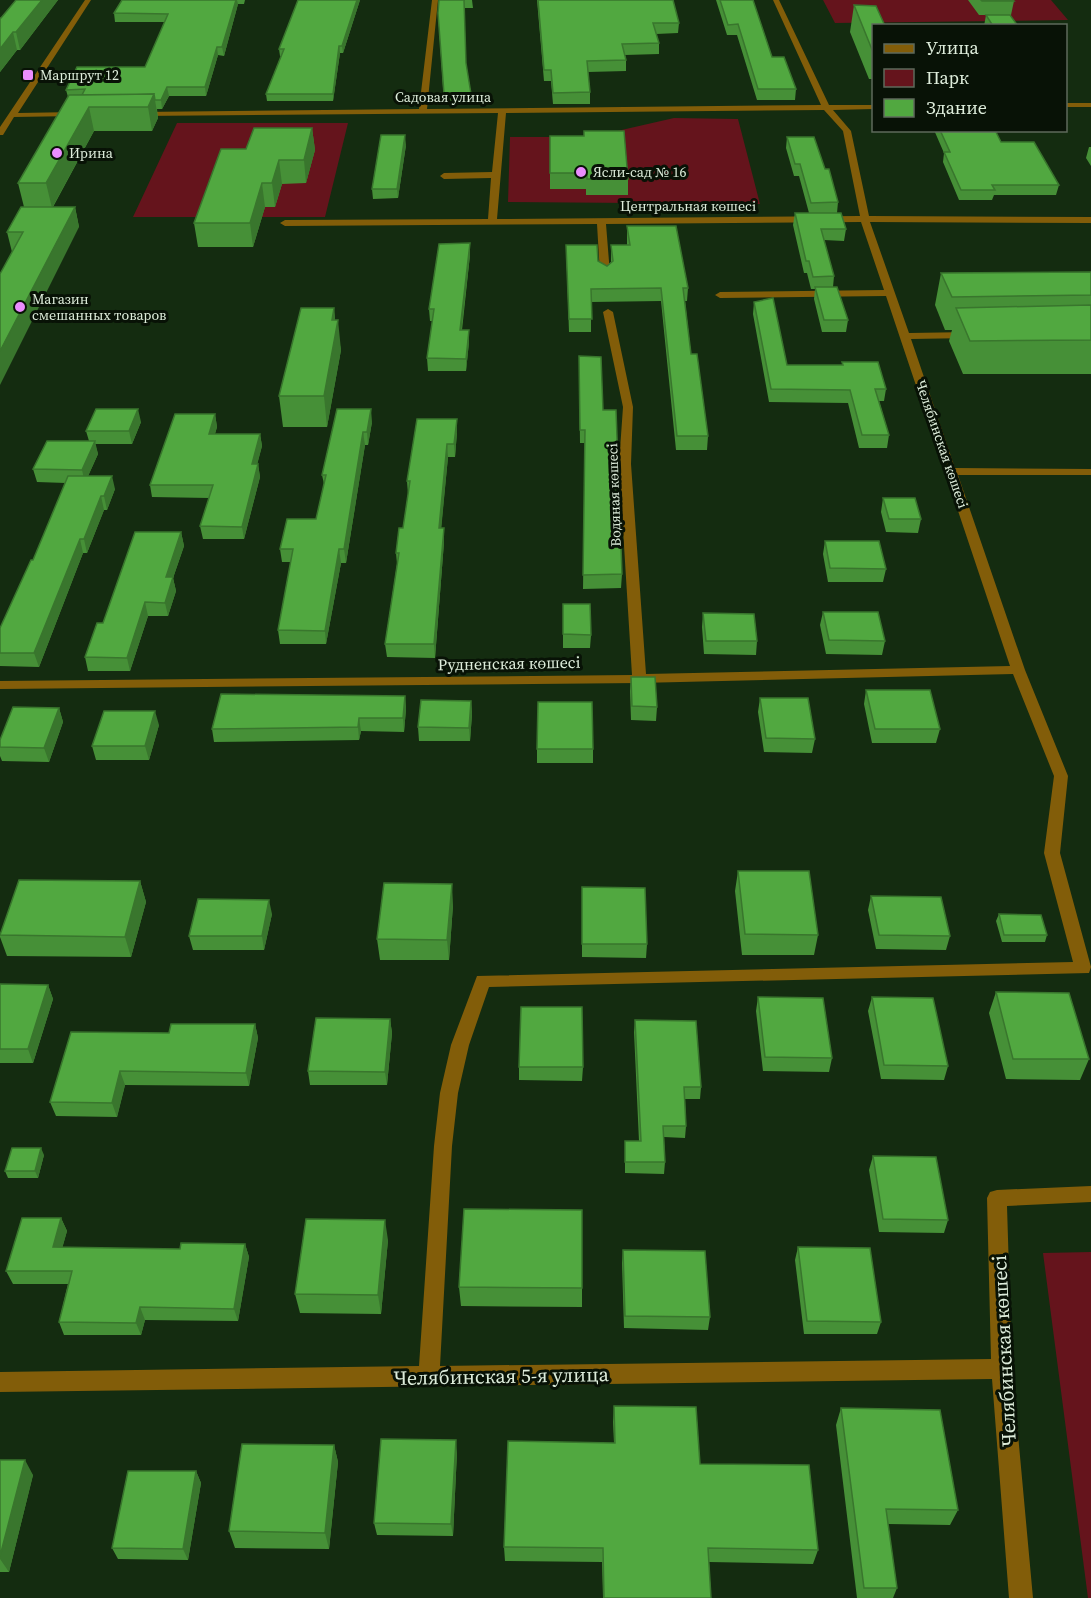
<svg xmlns="http://www.w3.org/2000/svg" width="1091" height="1598" font-family="'Source Serif 4',serif">
<rect width="100%" height="100%" fill="#142c10"/>
<!-- green -->
<path fill="#65141c" d="M823 0H1051L1068 20 835 23Z
M674 118 738 119 760 204 508 202 510 137H591Z
M177 123H348L325 217H133Z
M1091 1252V1598H1088L1043 1253Z"/>
<g fill="none" stroke-linecap="round" stroke-linejoin="round">
<!-- minor -->
<path fill="#825d09" fill-rule="evenodd" d="M85 0H91L18 113 76 112 80 114 76 116 14 117 3 135H0V127Z
M432 0H438L427 109 821 105 773 0H779L829 105H874V109L833 110 851 131 869 216 1091 217V223L870 222 909 333 971 332 976 335 971 338 911 339 955 468 1091 469V475H958L1025 670 1068 776 1060 853 1091 967 1089 973 489 987 469 1045 458 1093 452 1146 440 1366 991 1359 987 1198 990 1192 997 1190 1091 1186V1202L1007 1206 1012 1369 1033 1598H1009L992 1379 0 1392V1372L419 1366 434 1146 440 1093 451 1045 477 976 1073 962 1044 853 1054 776 1013 674 639 683 0 689V681L632 675 619 464 623 407 603 312 608 309 613 312 633 407 631 464 646 674 1010 666 886 296 720 298 715 295 720 292 884 290 861 222 606 224 610 274 605 277 600 274 597 224 285 226 280 223 285 220 488 219 491 178 444 179 440 176 444 173 492 172 498 113 139 116 135 114 139 112 419 109ZM824 110 843 131 860 216 497 219 506 113Z
M1066 103H1091V107H1066Z"/>
</g>
<!-- wall -->
<path fill="#469037" d="M16 0H58L20 50H17L0 72V18H1Z
M122 0H245L244 4H238L224 56 218 55 206 96H169L162 109H157L158 118 152 131H94L53 207H75L79 227 12 252 7 232 24 207 18 183 68 97 66 90 145 67 165 22H115L114 13Z
M360 0 343 53H340L333 101H267L266 94 281 56H280L279 49Z
M439 0H472L473 8H464L466 63 471 94V103H444L438 13Z
M537 0H673L679 23 678 33 656 34 659 43V54L625 55 626 60V71L588 72 590 92V104H553L551 81H544Z
M716 0H753L772 57 796 89 795 100H757L737 35H727Z
M968 0H1013L1014 1 1011 15H993L1018 26H984L986 15H979Z
M854 5 873 26V79H869L850 32Z
M312 128 315 150 306 183 282 184 275 207H265L253 247H198L194 223 246 149Z
M934 130H995L1001 142 1059 185 1056 195H994L992 200H959L943 162 944 153Z
M550 136 628 179V195H586V189H550Z
M787 137 825 169 838 202 837 213 846 229 844 241 824 240 834 276 833 287 848 320 846 332H822L814 299 815 289H811L807 273H804L793 225 795 213H809L799 176H794L786 148Z
M406 145 398 198 373 199 372 189Z
M1089 147H1091V166L1086 158Z
M627 226 688 288 687 301H685L691 354 708 436 707 450H676L661 301 591 302V332H569L566 245 607 266 611 262V245H627Z
M470 243V255L462 330H469V342L466 371H428L427 358 433 321H430L429 309Z
M1091 272V374H963L949 341 952 330H945L935 305 941 273Z
M754 302 787 365H842V362L886 389 884 401H879L889 435 887 448H859L848 403 769 402 753 314Z
M334 308 335 320 341 350 327 427H283L279 396Z
M579 356 603 410 622 574 621 588 583 589 585 443H580Z
M215 414 217 427 215 434H260L262 446 257 464H258L260 477 244 539H203L200 526 209 498 152 497 150 485Z
M141 422 132 444H95L98 454 88 476 115 489 107 510H104L87 553H83L39 667 0 666V628L33 560 66 483 37 482 33 469 89 441 86 431Z
M372 422 368 445H365L346 563H341L326 644H280L278 630 291 562H282L280 549 316 519 324 484 322 475Z
M457 432 455 457H448L441 528H444V542L435 658 387 657 385 644 397 564 396 553 403 528 408 495 407 481Z
M883 498 921 519 918 533 886 532 881 512Z
M181 532 184 546 173 578 176 591 168 616H148L130 671H88L85 657 103 623Z
M825 541 886 569 883 582H828L823 554Z
M563 604 591 635 590 648H563Z
M823 612 885 641 882 655 826 654 820 625Z
M703 613 757 641 756 655 704 654 702 627Z
M631 677 657 707 656 721 631 720 630 691Z
M866 690 940 729 936 743H872L864 704Z
M405 696 406 709 404 732 361 731 359 740 214 742 212 729Z
M760 698 815 739 812 753 764 752 758 712Z
M471 701 472 714 470 741H419L418 727Z
M59 708 63 722 49 762 2 761 0 756V740Z
M159 725 149 760H96L92 746Z
M537 749H593V763H537Z
M738 871 818 935 814 955H742L735 891Z
M140 881 146 902 131 957 7 956 0 937V933Z
M582 887 647 944 646 958 582 957Z
M871 896 950 936 946 950 876 949 868 910Z
M453 905 449 960H380L377 939Z
M272 914 264 950H193L189 936Z
M999 914 1047 935 1045 942H1002L996 921Z
M0 984 48 985 53 999 33 1063H0Z
M996 992 1089 1059 1080 1080 1006 1079 989 1013Z
M758 997 832 1058 829 1072 763 1071 756 1011Z
M872 997 948 1066 944 1080 881 1079 868 1011Z
M390 1019 392 1033 387 1085H310L308 1071Z
M635 1020 701 1087 700 1099H685L686 1126 685 1138 664 1137 665 1162 664 1174 625 1173V1141H639L634 1032Z
M255 1024 258 1038 249 1086 125 1085 117 1117 56 1116 50 1102 169 1033Z
M519 1067H583L582 1081 519 1080Z
M44 1155 38 1178H8L5 1171Z
M873 1156 948 1220 944 1233 879 1232 869 1170Z
M61 1218 67 1231 62 1248 180 1249 245 1244 249 1257 238 1321 145 1320 141 1335H64L59 1322 68 1284H13L6 1271Z
M388 1240 381 1314 300 1313 295 1294Z
M798 1247 881 1322 877 1334H804L795 1260Z
M623 1250 710 1317 708 1330 624 1328 622 1263Z
M459 1287 582 1288V1307L461 1306Z
M614 1406 700 1464 818 1550 813 1564 709 1562 711 1598H603L602 1562 505 1561 504 1547 614 1443 613 1422Z
M841 1408 958 1510 950 1525 888 1524 897 1588 893 1598H857L836 1425Z
M334 1445 338 1462 329 1549 235 1548 229 1531Z
M457 1452 453 1536 377 1535 374 1523Z
M0 1460 33 1475 9 1572H0Z
M196 1471 201 1483 188 1560 118 1559 112 1548Z"/>
<!-- shaded-wall -->
<path fill="#39762d" d="M42 0H58L20 50 16 32Z
M236 0H237L238 4 224 56 222 47Z
M357 0H360L343 53 342 46Z
M13 32 17 50 0 72V49Z
M339 46 340 53 333 101V94Z
M217 47 218 55 206 96 205 87Z
M167 87 169 96 162 109 161 100Z
M154 94 158 118 152 131 148 107Z
M89 107 94 131 52 208 46 183Z
M312 128 315 150 306 183 304 160Z
M405 135 406 145 398 198 397 189Z
M279 160 282 184 275 207 272 183Z
M262 183 265 207 253 247 250 223Z
M75 207 79 227 0 385V351Z
M470 243V255L460 342V330Z
M334 308 336 331 338 320 341 350 327 427 324 396 332 320Z
M469 330V342L466 371V359Z
M138 409 141 422 132 444 129 431Z
M371 409 372 422 368 445 367 432Z
M215 414 217 427 211 446 209 434Z
M457 419V432L455 457 454 444Z
M363 432 365 445 346 563 344 549Z
M260 434 262 446 254 477 252 464Z
M95 441 98 454 85 483 82 470Z
M447 444 448 457 440 542 439 528Z
M258 464 260 477 244 539 242 527Z
M112 476 115 489 107 510 104 496Z
M101 496 104 510 87 553 84 539Z
M444 528V542L435 658 434 644Z
M181 532 184 546 173 578 176 591 168 616 165 603 166 577Z
M80 539 83 553 39 667 34 653Z
M339 549 341 563 326 644 325 631Z
M145 602 148 616 130 671 127 658Z
M405 696 406 709 404 732 403 718Z
M471 701 472 714 470 741 469 728Z
M59 708 63 722 49 762 44 748Z
M155 711 159 725 149 760 145 746Z
M359 718 361 731 359 740 358 727Z
M140 881 146 902 131 957 125 937Z
M452 884 453 905 449 960 447 940Z
M269 900 272 914 264 950 262 936Z
M48 985 53 999 33 1063 28 1049Z
M390 1019 392 1033 387 1085 385 1072Z
M255 1024 258 1038 249 1086 246 1073Z
M120 1071 125 1085 117 1117 112 1103Z
M41 1148 44 1155 38 1178 35 1171Z
M61 1218 67 1231 59 1260 53 1247Z
M385 1220 388 1240 381 1314 378 1295Z
M245 1244 249 1257 238 1321 234 1309Z
M140 1307 145 1320 141 1335 136 1323Z
M456 1440 457 1452 453 1536 451 1524Z
M334 1445 338 1462 329 1549 325 1533Z
M25 1460 33 1475 9 1572 0 1559V1556Z
M196 1471 201 1483 188 1560 183 1549Z"/>
<!-- building -->
<path fill="#51a840" stroke="#39762d" stroke-width="1.5" d="M16 0H42L16 32H13L0 49V18H1Z
M122 0H236L222 47H217L205 87H167L161 100H155L154 94 82 95 85 89 66 90 77 67H145L168 14 114 13Z
M298 0H357L342 46H339L333 94H266L284 49H279Z
M439 0H465H464L466 63 471 94H444L438 13Z
M538 0H673L679 23H653L659 43 622 44 626 60 587 61 590 92 553 93 551 70H544Z
M720 0H753L772 57H784L796 89H758L738 24 728 25Z
M981 0H1013L1014 1H982Z
M854 5 876 6 885 26H873V52Z
M986 15H1010L1018 26H993Z
M154 94 148 107H89L46 183H18L69 95Z
M254 128H312L304 160H279L272 183H262L250 223H194L221 149H246Z
M940 130H995L1001 142H1034L1059 185H992L995 190H961L944 152H950Z
M584 131H624L628 179H587V173H550V136H584Z
M381 135H405L397 189H372Z
M787 137H814L825 169H829L838 202 811 203 800 164H795Z
M21 207H75L0 351V274L23 232H7Z
M795 213H841L846 229H821L834 276 813 277 809 261H806Z
M627 226H676L688 288H683L691 354H697L708 436H677L661 288 591 289 592 319H569L566 245H597L598 261 607 266 613 261 611 245H630Z
M470 243 460 330H469L466 359 427 358 434 309H429L439 244Z
M1091 272V295L952 297 941 273Z
M815 287H837L848 320H824Z
M773 298 787 365H843L842 362H878L886 389H875L889 435H862L850 390 771 389 754 302Z
M1091 305V340L970 341 956 308Z
M301 308H334L332 320H338L324 396H279Z
M579 356 601 357 603 410H616L622 574 583 575 585 430H580Z
M96 409H138L129 431H86Z
M337 409H371L367 432H363L344 549H339L325 631 278 630 293 549H280L287 519H316L326 475H322Z
M175 414H215L209 434H260L252 464H258L242 527 200 526 213 485H150Z
M417 419H457L454 444H447L439 528H444L434 644H385L399 553H396L399 528H403L410 481H407Z
M47 441H95L82 470 33 469Z
M68 476H112L104 496H101L84 539H80L34 653H0V628L31 560H33Z
M883 498H915L921 519H889Z
M135 532H181L166 577H173L165 603 145 602 127 658 85 657 97 623H103Z
M825 541H879L886 569 830 568Z
M563 604H590L591 635 563 634Z
M823 612H878L885 641 829 640Z
M703 613 754 614 757 641H706Z
M631 677H655L657 707 632 706Z
M866 690H930L940 729H875Z
M221 694 405 696 403 718H359L358 727 212 729Z
M760 698H808L815 739 766 738Z
M421 700 471 701 469 728 418 727Z
M538 702H592L593 749H537Z
M13 707 59 708 44 748 0 747V740Z
M104 711H155L145 746H92Z
M738 871H809L818 935 745 934Z
M19 880 140 881 125 937 0 935Z
M384 883 452 884 447 940 377 939Z
M582 887 645 888 647 944H582Z
M871 896 941 897 950 936 879 935Z
M198 899 269 900 262 936H189Z
M999 914 1041 915 1047 935H1004Z
M0 984 48 985 28 1049H0Z
M996 992 1069 993 1089 1059H1013Z
M758 997 823 998 832 1058 765 1057Z
M872 997 933 998 948 1066 884 1065Z
M521 1007H582L583 1067H519Z
M316 1018 390 1019 385 1072 308 1071Z
M635 1020 696 1021 701 1087H684L686 1126H663L665 1162H625V1141H641Z
M171 1024H255L246 1073 120 1071 112 1103 50 1102 71 1032 169 1033Z
M12 1148H41L35 1171H5Z
M873 1156 936 1157 948 1220 883 1219Z
M464 1209 582 1210V1288L459 1287Z
M22 1218H61L53 1247 180 1249 181 1243 245 1244 234 1309 140 1307 136 1323 59 1322 72 1271H6Z
M306 1219 385 1220 378 1295 295 1294Z
M798 1247 870 1248 881 1322 807 1321Z
M623 1250 705 1251 710 1317 625 1316Z
M614 1406 696 1407 700 1464 809 1465 818 1550 708 1548 711 1598H604L603 1548 504 1547 508 1441 615 1443Z
M841 1408 940 1410 958 1510 886 1509 897 1588H864Z
M381 1439 456 1440 451 1524 374 1523Z
M242 1444 334 1445 325 1533 229 1531Z
M0 1460H25L0 1556Z
M128 1471H196L183 1549 112 1548Z"/>
<!-- markers -->
<g fill="#ea8dfd" stroke="#081206" stroke-width="2">
<rect x="22" y="69" width="12" height="12" rx="3"/>
<circle cx="57" cy="153" r="6"/>
<circle cx="581" cy="172" r="6"/>
<circle cx="20" cy="307" r="6"/>
</g>
<g text-anchor="middle" stroke-width="6" stroke-linejoin="round" paint-order="stroke">
<!-- far-poi labels -->
<g font-size="14" fill="#deeddb" stroke="#081206" text-anchor="start">
<text x="40" y="80">Маршрут 12</text>
<text x="69" y="158">Ирина</text>
<text x="593" y="177">Ясли-сад № 16</text>
<text x="32" y="304">Магазин<tspan x="32" dy="16">смешанных товаров</tspan></text>
</g>
<!-- far-street labels -->
<g font-size="14" fill="#deeddb" stroke="#081206">
<text x="443" y="102">Садовая улица</text>
<text x="688" y="211">Центральная көшесі</text>
<text transform="translate(942 444) rotate(71)" y="5">Челябинская көшесі</text>
<text transform="translate(614 495) rotate(-92)" y="5">Водяная көшесі</text>
</g>
<!-- street labels -->
<g font-size="16" fill="#deeddb" stroke="#081206">
<text transform="translate(509 663) rotate(-1)" y="6">Рудненская көшесі</text>
</g>
<!-- near-street labels -->
<g font-size="20" fill="#deeddb" stroke="#081206">
<text transform="translate(1004 1351) rotate(-93)" y="7">Челябинская көшесі</text>
<text transform="translate(501 1376) rotate(-1)" y="7">Челябинская 5-я улица</text>
</g>
</g>
<!-- legend -->
<rect x="872" y="24" width="195" height="108" fill="#081206" stroke="#5e6a5b" stroke-width="1.5"/>
<rect x="884" y="44" width="30" height="9" fill="#825d09" stroke="#5e6a5b" stroke-width="1.5"/>
<text x="926" y="54" font-size="18" fill="#deeddb">Улица</text>
<rect x="884" y="69" width="30" height="18" fill="#65141c" stroke="#5e6a5b" stroke-width="1.5"/>
<text x="926" y="84" font-size="18" fill="#deeddb">Парк</text>
<rect x="884" y="99" width="30" height="18" fill="#51a840" stroke="#5e6a5b" stroke-width="1.5"/>
<text x="926" y="114" font-size="18" fill="#deeddb">Здание</text>
</svg>
